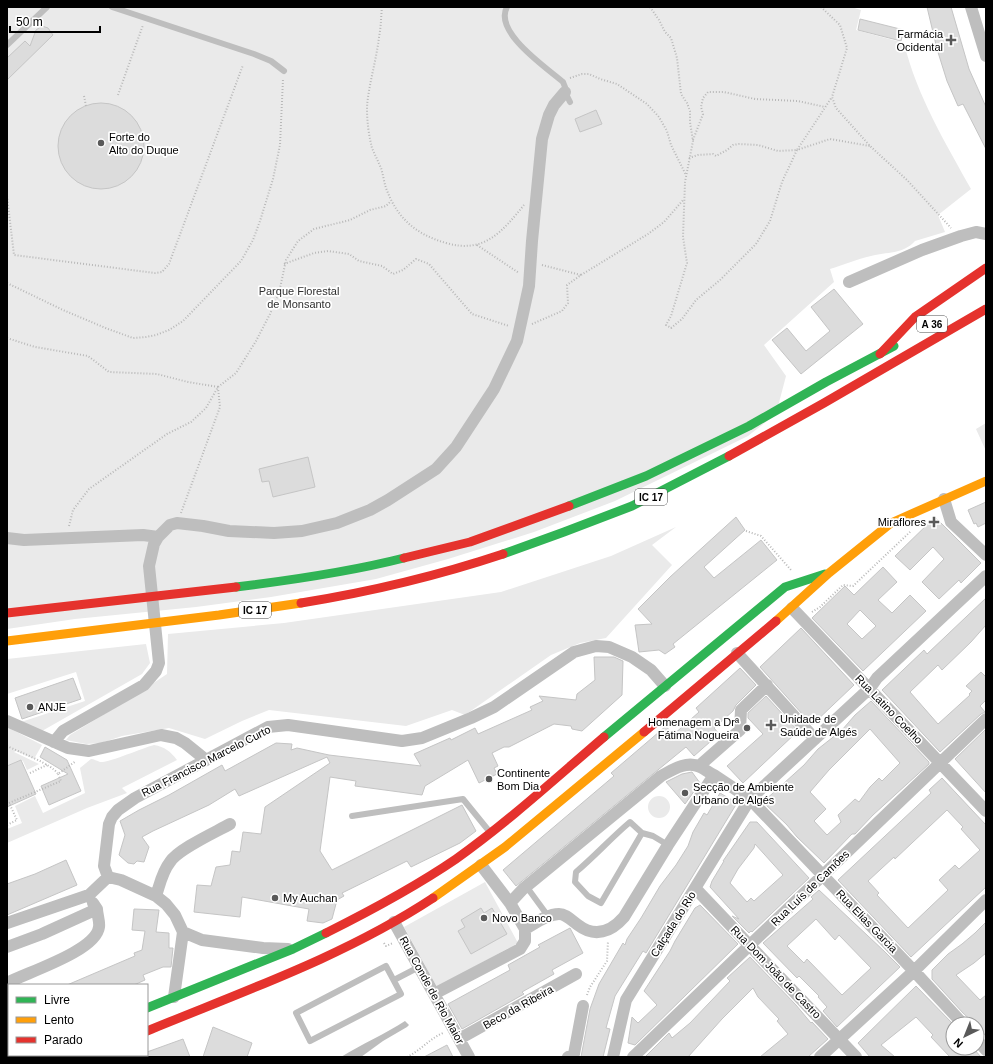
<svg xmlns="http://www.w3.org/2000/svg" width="993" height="1064" font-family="Helvetica,sans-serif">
<rect width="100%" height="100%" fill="#fff"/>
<!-- green -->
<path fill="#eaeaea" d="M7 7H851L861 10 856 30 904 43C917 96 945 142 971 189L938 215 945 232 915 241C904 254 886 252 871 256 857 259 843 265 830 269L834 282 764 345 786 376 776 414 748 436 615 501 534 532 448 559 376 579 271 597 196 607 75 619 7 629Z
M986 423V451L976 429Z
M676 527 652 545 672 565 606 638 580 643 551 655 465 715 452 710 406 726 269 710 242 721 205 739 169 728 122 736 101 743 86 744 66 740 70 735 134 696 167 674 168 634 284 623 501 592 611 556Z
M146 644 150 663 142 674 42 731 21 722 85 701 76 672 7 694V659Z
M7 727 42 745 34 759 16 751 14 752 39 764 27 770 23 761 21 760 7 766Z
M154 745C165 747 170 751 177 760L122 788 127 793 87 808 7 843V829L22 823 15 806 35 796 43 813 85 793 80 768 91 759C94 759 97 761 100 762 109 763 142 748 154 745Z
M648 807a11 11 0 1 1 22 0a11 11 0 1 1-22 0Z
M485 882 518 943 437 987 404 927Z"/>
<!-- water -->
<path fill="#bcbcbc" d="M405 1021 409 1025 407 1027 383 1041 361 1057H341C362 1044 385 1034 405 1021Z"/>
<!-- building -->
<path fill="#dcdcdc" stroke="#c5c5c5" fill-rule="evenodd" d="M927 7H951L969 69 986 107V149L963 104 958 106 947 81 937 49Z
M860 19 904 30 901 41 858 30Z
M42 26 48 28 53 35 7 80V58L25 41 30 46 36 30Z
M58 146a43 43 0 1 1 86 0a43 43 0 1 1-86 0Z
M596 110 602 124 580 132 575 119Z
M834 289 863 324 801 374 772 340 787 328 806 351 830 331 811 307Z
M308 457 315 487 273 497 269 481 262 482 259 469Z
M986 502V523L978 527 976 523 974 524 968 510Z
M736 517 745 530 704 567 714 578 761 540 777 560 673 644 675 647 665 654 659 650 639 652 635 625 652 624 638 609 670 577Z
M935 517 981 563 961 583 959 580 939 599 922 582 944 559 933 547 910 570 895 556Z
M883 567 897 582 878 600 892 613 910 595 926 611 863 671 812 618 845 586 854 595ZM860 610 876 626 862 639 847 624Z
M986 598V625L971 642 942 670 938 665 910 692 938 724 970 695 969 694 972 691 966 686 981 672 986 677V700L980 706 985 712 981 714 940 752 882 690 924 650 927 654Z
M801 628 854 685 812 725 760 667Z
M594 657H614L623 661 622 695 582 731 572 729 571 726 554 724 509 747H504L492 753 498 766 494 768 497 774 479 783 468 760 425 786 422 795 355 786 356 781 330 777 320 851 332 870 462 805 476 831 460 843 411 867 407 861 342 893 344 896 337 900 332 919 323 923 307 921 309 909 242 897 240 917 194 912 197 885 211 886 216 867 230 865 232 851 240 852 243 832 261 834 265 807 330 763 327 757 239 796 235 789 209 805 153 831 142 837 149 847 144 862 137 861 134 864 128 863 119 855 125 835 120 821 139 810 169 795 222 765 225 771 276 743 292 744 291 750 297 748 329 755 421 766 414 754 450 738 451 740 475 728 478 734 532 710 530 707 543 701 539 696 576 700 577 694 595 680Z
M740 668 756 685 736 705 733 711 714 728 719 734 694 756 686 747 516 886 503 870 614 776 611 773 666 726 673 735 699 712 696 708Z
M73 678 81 699 22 719 15 698Z
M766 696 798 731 743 783 727 766 763 734 748 718V713Z
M871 701 929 762V764L873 815 855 834H852L824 863 797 837 787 825 763 802 804 765 818 749 842 730 855 715ZM870 729 900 763 882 781 879 778 870 787 859 802 855 799 838 815 841 822 827 835 814 821 826 809 810 792 829 770Z
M986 729V793L955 759Z
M45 747 67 760 81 791 49 805 41 786 68 774 40 757Z
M21 760 36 794 7 807V766Z
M692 772 700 783 685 804 666 782 682 774Z
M942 778 986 825V887L911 957 838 880 931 793 929 790ZM947 810 963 827 961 829 980 850 959 869 955 865 939 880 948 890 908 928 877 895 879 893 868 881 894 857 895 859Z
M720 793 737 803 646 953 643 951 615 996 606 1028 610 1029 603 1057H581L590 1009 599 984 623 943 625 945 627 939 641 918 660 886 676 865 688 846 693 832 704 813 707 815Z
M750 822H757L809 878 752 932 751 931 749 933 732 916 739 919 710 887 712 881 724 861H723ZM755 844 783 875 754 901 751 898 747 902 730 883 738 869 754 848Z
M66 860 77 885 7 915V884L35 874Z
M819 890 884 951 900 967 837 1027 823 1011 827 1007 818 997 819 996 799 976 797 978 763 943 813 899 811 897ZM816 919 835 940 839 935 871 968 842 995 807 959 804 963 787 946Z
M700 905 738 944 635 1045 628 1043 632 1017 638 1023 657 1005 644 991 670 951 675 941 695 908Z
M481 908 484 913 492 908 507 934 471 954 458 931 465 927 461 920Z
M134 909 159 910 156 932 169 933V948H173L171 967H163L143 975 145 980 134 985H67L135 956 134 953 142 950 145 931 132 930Z
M986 922V953L974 963 956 975 980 1000 986 995V1036L977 1026V1024H975L963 1013 932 979V970L948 954 962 944 975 933Z
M570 928 583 953 552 970 554 974 522 992 524 994 462 1029 448 1004 510 970 508 965 540 947 538 945Z
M750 957 796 1005 811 1023 812 1022 828 1039 808 1057H760L788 1034 777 1021 779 1019 758 997 753 988 722 1019 688 1057H645L669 1033 672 1038 690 1023 730 981 727 978Z
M916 986 953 1024V1048H973L981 1057H950L931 1037 933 1035 916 1017 881 1045 895 1057H870L858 1043Z
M213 1027 252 1043 247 1057H203Z
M183 1039 190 1057H136L139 1055H147V1052Z
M447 1045 453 1057H424Z"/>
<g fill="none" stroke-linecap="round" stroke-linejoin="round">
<!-- path -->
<path stroke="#b8b8b8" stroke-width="2" stroke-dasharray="1 2" stroke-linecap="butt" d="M382 7C381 17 381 27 379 37 377 55 372 73 369 91 368 97 367 103 367 109 367 122 369 136 372 148 375 155 378 161 381 168 383 174 384 182 386 188 397 218 415 234 446 243 484 254 502 232 524 205
M650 7 659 20 665 32 671 38 677 58 681 94 687 103 690 111V122L693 141 685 182 683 237 687 263 671 316 666 325 671 328 682 319 696 300 720 280 756 244 770 221 782 182 797 150 830 139 870 146
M821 7 840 25 847 48 832 97 836 108 870 146 907 180 951 228
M570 78 582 74H589L600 79 617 84 647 104 659 117 667 131 671 145 686 175
M118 95 143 25
M84 96 86 106
M693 140 703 114 701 107 703 98 708 92H724L755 99 798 101 825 107
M689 158 698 155 713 154 716 156 727 150 733 145 739 144 758 145 778 151 797 150 832 97
M7 196 14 255 155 273 162 272 169 264 243 65
M477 245 519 273
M284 264 314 253 328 251 349 254 359 261 382 266 393 274 403 270 416 259 429 264 472 314 509 326
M542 265 581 275
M7 283 63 310 108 329 133 338 146 337 156 335 169 330 183 321 241 261 253 240 260 221 273 179 280 145 283 79
M532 324 562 311 568 303 567 285 581 275 648 234 664 222 684 199
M7 338 35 347 88 356 109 372 157 374 188 382 218 387
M181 513 220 407 218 388
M69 526 73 510 89 489 167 434 191 422 206 408 218 387 236 373 256 341 270 314 279 293 286 260 298 241 314 229 350 220 370 210 386 206 391 201
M746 531 761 536 791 570
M812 612 820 607 843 585 853 586 911 531
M7 746C19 752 52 764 58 774L76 761
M30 773 47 765
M7 825 17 820 9 803 61 781 58 774
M384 943 386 946 393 943
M587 995 590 987 607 961 608 941
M407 1057C420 1051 429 1039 443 1033"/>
<!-- lane -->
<path stroke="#bebebe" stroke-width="6" d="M112 7 254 54 271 61 284 71
M507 7C493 32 547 68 563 82L565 87V92L570 102
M7 45 47 7
M352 816 463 799 489 831
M642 833 601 903 588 896 575 882 576 872C595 856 611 838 630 822L642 833 653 836 668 845
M526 886 548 916
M386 966 401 994 310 1041 296 1013Z
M394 980 419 967"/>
<!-- street -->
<path stroke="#bebebe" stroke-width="12" d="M971 7 986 56
M849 282 922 250 961 236 976 232 986 234
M944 499 951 522 986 555
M7 538 24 540 143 535 158 537
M792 608 986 811
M737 653 815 739
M7 721 68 748 89 751 161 735 176 738 185 743 206 760
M54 742 63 731 144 685 156 671 159 663 149 566 154 544 158 537 170 525 177 523 203 526 229 531 274 533 302 531 337 523 370 510 388 500 436 469 456 447 494 389 517 341 529 286 532 241 542 139 549 115 554 105 565 92
M699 766 740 730 741 710 767 685
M714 775 750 799 914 971 963 1024
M108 877 104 866 109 824 112 817 118 810 135 798 268 727 288 725 402 741 422 738 471 718 494 707 574 652 596 646 609 647 632 657 651 670 665 686
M695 888 856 1057
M510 903 523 889 661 776C672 770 687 760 700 767 705 769 709 773 714 775L668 845 624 917C611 932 595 938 578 925 572 921 566 914 559 914 547 914 534 924 525 929
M394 922 469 1057
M7 923 89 895 108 877 121 880 156 896
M183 932 202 940 263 948 288 949
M7 947 42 934 97 909 93 903
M7 983C28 972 96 951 99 927 100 922 97 914 97 909
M434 994 520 949 525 941V929L510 903 481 865
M174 997 183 932 175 915 166 904 156 896C160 884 162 872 170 862 178 849 216 832 230 824
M459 1039 576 974
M977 1040 986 1050
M568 1057 574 1054 583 1006
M613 1057 626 1000 750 799 870 688 877 678 986 576
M633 1057 986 719
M820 1057 914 971 986 900"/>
<!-- fast -->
<path stroke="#30b455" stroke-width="9" d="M569 506 646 476 749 426 826 382 894 346
M503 554 564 532 632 506 729 456
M236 587C293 580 349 572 404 558
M604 737 785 587 825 574
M147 1008 293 949 326 933
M87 1057 91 1055"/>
<!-- slow -->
<path stroke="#ff9f0a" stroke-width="9" d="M776 621 829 573 891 523 986 481
M7 641 219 615 301 603
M433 898 505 847 644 732
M34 1057 39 1055"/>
<!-- jam -->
<path stroke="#e5322d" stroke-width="9" d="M880 354 915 317 986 268
M729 456 824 403 986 309
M404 558 470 542 569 506
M301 603C369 592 437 576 503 554
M7 613 236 587
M644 732 776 621
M326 933C370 911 415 887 456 859 508 822 556 778 604 737
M147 1031C244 991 345 956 433 898"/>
</g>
<!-- markers -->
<g fill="#595959" stroke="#fff" stroke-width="1.5">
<path d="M949 34h4v4h4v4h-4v4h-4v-4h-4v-4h4z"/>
<circle cx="101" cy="143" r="4"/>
<path d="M932 516h4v4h4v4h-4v4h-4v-4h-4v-4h4z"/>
<circle cx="30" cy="707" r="4"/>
<path d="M769 719h4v4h4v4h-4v4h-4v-4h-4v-4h4z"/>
<circle cx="747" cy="728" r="4"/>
<circle cx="489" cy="779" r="4"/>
<circle cx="685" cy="793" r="4"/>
<circle cx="275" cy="898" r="4"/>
<circle cx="484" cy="918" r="4"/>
</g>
<g text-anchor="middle" stroke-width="3.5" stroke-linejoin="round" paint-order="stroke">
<!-- shield labels -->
<g fill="#fff" stroke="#4c4c4c" stroke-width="1">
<rect x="917" y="316" width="30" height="16" rx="3"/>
<rect x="635" y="489" width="32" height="16" rx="3"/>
<rect x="239" y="602" width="32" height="16" rx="3"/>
</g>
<g font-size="10" font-weight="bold" fill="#000">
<text x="932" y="328">A 36</text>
<text x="651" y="501">IC 17</text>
<text x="255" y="614">IC 17</text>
</g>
<!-- poi labels -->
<g font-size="11" fill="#000" stroke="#fff" text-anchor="start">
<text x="943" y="38" text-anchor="end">Farmácia<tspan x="943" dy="13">Ocidental</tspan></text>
<text x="109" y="141">Forte do<tspan x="109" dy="13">Alto do Duque</tspan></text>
<text x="926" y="526" text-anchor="end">Miraflores</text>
<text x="38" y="711">ANJE</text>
<text x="780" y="723">Unidade de<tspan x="780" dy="13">Saúde de Algés</tspan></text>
<text x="739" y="726" text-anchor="end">Homenagem a Drª<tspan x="739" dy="13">Fátima Nogueira</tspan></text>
<text x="497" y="777">Continente<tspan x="497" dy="13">Bom Dia</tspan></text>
<text x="693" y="791">Secção de Ambiente<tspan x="693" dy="13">Urbano de Algés</tspan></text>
<text x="283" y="902">My Auchan</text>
<text x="492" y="922">Novo Banco</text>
</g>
<!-- park labels -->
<g font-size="11" fill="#2f2f2f" stroke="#fff">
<text x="299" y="295">Parque Florestal<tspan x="299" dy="13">de Monsanto</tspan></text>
</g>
<!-- street labels -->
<g font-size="11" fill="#000" stroke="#fff">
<text transform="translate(889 709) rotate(46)" y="4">Rua Latino Coelho</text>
<text transform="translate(206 761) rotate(-27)" y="4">Rua Francisco Marcelo Curto</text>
<text transform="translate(810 888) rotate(-44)" y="4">Rua Luís de Camões</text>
<text transform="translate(867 921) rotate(46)" y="4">Rua Elias Garcia</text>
<text transform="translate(673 924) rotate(-58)" y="4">Calçada do Rio</text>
<text transform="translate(776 972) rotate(46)" y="4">Rua Dom João de Castro</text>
<text transform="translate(432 990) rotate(61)" y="4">Rua Conde de Rio Maior</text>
<text transform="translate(518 1007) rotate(-29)" y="4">Beco da Ribeira</text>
</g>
</g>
<!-- border -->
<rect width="993" height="1064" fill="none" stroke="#000000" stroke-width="16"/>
<!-- legend -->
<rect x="8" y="984" width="140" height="72" fill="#ffffff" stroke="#999999"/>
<rect x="16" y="997" width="20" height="6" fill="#30b455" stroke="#999999"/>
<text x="44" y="1004" font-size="12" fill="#000000">Livre</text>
<rect x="16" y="1017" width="20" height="6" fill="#ff9f0a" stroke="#999999"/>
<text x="44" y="1024" font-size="12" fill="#000000">Lento</text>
<rect x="16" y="1037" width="20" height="6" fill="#e5322d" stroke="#999999"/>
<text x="44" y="1044" font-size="12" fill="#000000">Parado</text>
<!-- north arrow -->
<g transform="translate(965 1036) rotate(223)"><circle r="19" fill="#ffffff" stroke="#999999"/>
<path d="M0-3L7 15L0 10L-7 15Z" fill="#595959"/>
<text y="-6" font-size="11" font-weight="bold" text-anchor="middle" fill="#000000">N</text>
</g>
<!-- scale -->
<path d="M10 26v6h90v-6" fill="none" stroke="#000000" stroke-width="2"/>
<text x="16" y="26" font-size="12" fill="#000000" stroke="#ffffff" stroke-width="3" paint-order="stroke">50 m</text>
</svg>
